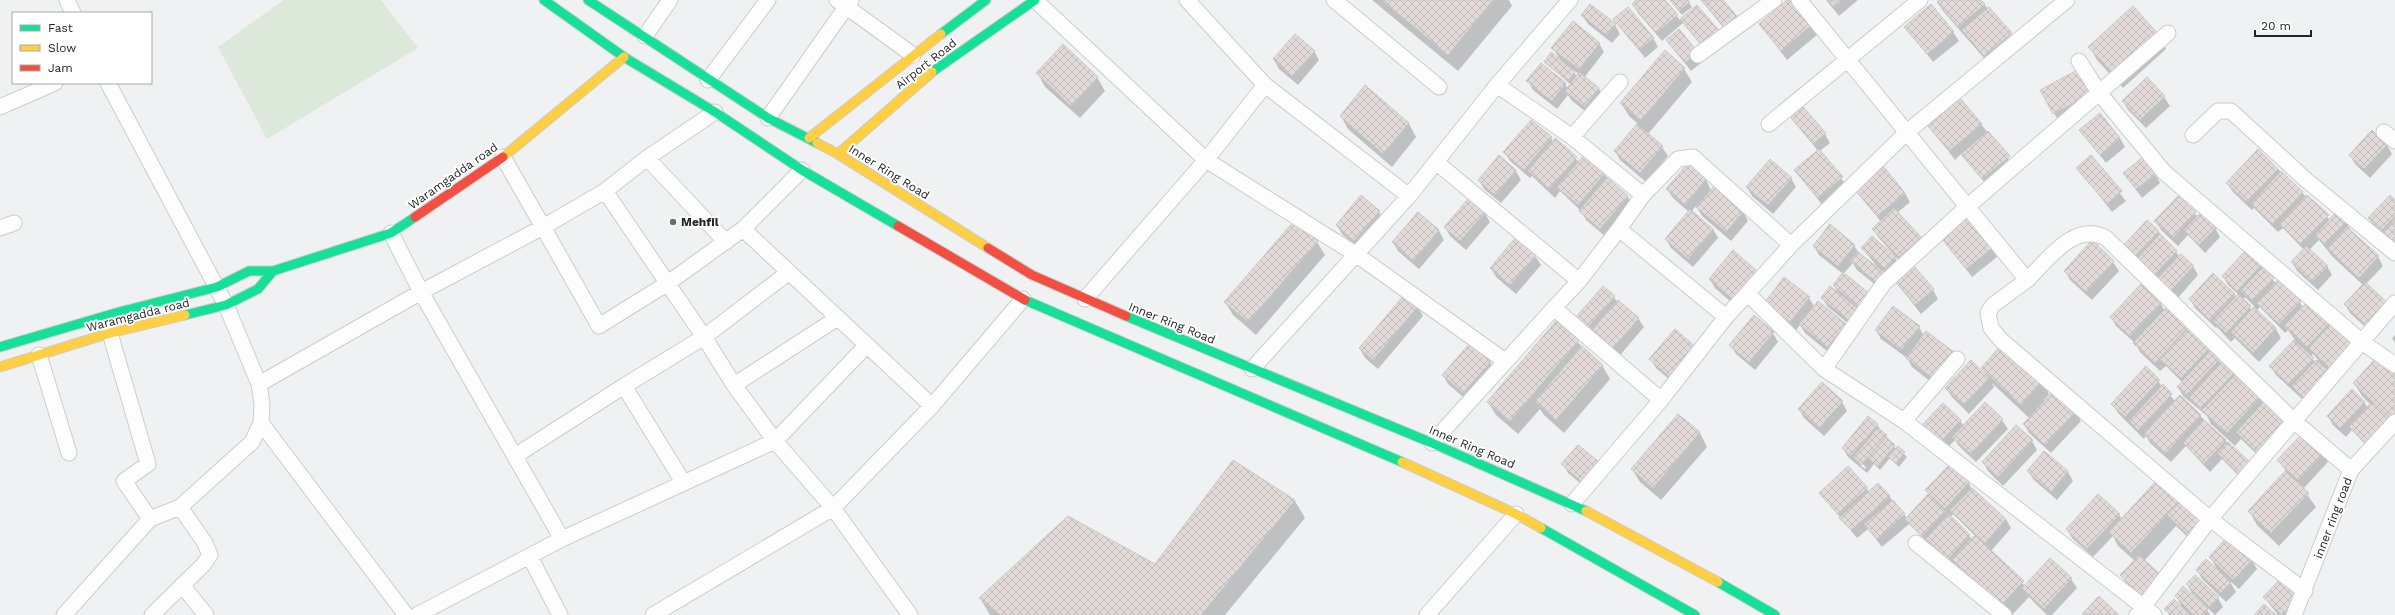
<svg xmlns="http://www.w3.org/2000/svg" width="2395" height="615" font-family="'Work Sans',sans-serif">
<defs>
<pattern id="building-cross-hatch" width="8" height="8" patternUnits="userSpaceOnUse"><rect width="8" height="8" fill="#e2dad8"/><path d="M0 0l8 8M0 8l8-8" fill="none" stroke="#c2bbb9"/></pattern>
</defs>
<rect width="100%" height="100%" fill="#eff1f3"/>
<!-- green -->
<path fill="#dce8d9" d="M284 0H381L418 48 267 139 218 47Z"/>
<!-- shadow -->
<path fill="#0003" fill-rule="evenodd" d="M1372 0H1509L1512 6 1458 71Z
M1638 0H1664L1680 20 1697 6 1726 43 1710 56 1683 23 1662 41 1638 13 1633 4Z
M1670 0H1687L1692 7 1682 15Z
M1722 0 1741 26 1730 36 1702 1Z
M1789 0 1818 34 1787 60 1760 24Z
M1826 0H1858L1839 16Z
M1940 0H1980L2011 34 2016 43 1990 65 1943 11 1938 2Z
M1582 15 1615 25 1620 34 1612 43 1588 24Z
M1615 19 1653 38 1658 47 1645 58Z
M1906 27 1953 32 1959 41 1933 62Z
M2159 36 2166 49 2123 88 2097 60 2090 47Z
M1667 40 1697 53 1702 62 1691 71Z
M1599 43 1604 52 1584 78 1599 89 1604 98 1590 115 1571 100 1568 95 1557 109 1533 90 1528 81 1565 84 1568 89 1571 85 1545 62 1560 60 1553 48ZM1572 69 1579 74 1577 77Z
M1314 51 1319 60 1298 85 1279 69 1274 60Z
M1684 69 1692 82 1648 134 1662 147 1668 156 1646 182 1620 160 1615 151 1638 124 1629 116 1621 103Z
M2080 70 2098 101 2059 122 2054 113Z
M1038 74 1097 77 1105 91 1080 118 1045 87Z
M2147 78 2164 97 2170 106 2146 128 2128 110 2123 101Z
M1365 87 1409 124 1416 137 1392 167 1348 129 1341 116Z
M1792 118 1825 134 1830 143 1820 151 1847 186 1823 206 1795 170 1818 151Z
M1981 124 2014 166 1988 187 1962 153 1955 160 1929 125Z
M2080 130 2120 138 2125 147 2106 163Z
M1551 138 1553 142 1555 140 1579 162 1584 156 1628 197 1633 206 1606 237 1586 220 1581 211 1560 191 1555 198 1532 176 1530 178 1510 161 1505 152Z
M2387 145 2392 154 2370 178 2355 164 2350 155Z
M1499 156 1516 171 1521 180 1501 203 1484 189 1479 180Z
M2091 157 2126 201 2112 212 2078 168Z
M1688 164 1706 180 1711 190 1714 187 1743 212 1748 221 1731 241 1702 216 1696 206 1692 211 1713 229 1718 238 1693 267 1671 248 1666 239 1689 212 1673 198 1667 189Z
M2278 169 2330 220 2346 221 2351 231 2378 257 2383 266 2366 284 2375 336 2350 313 2345 304 2363 285 2333 257 2319 240 2309 250 2327 266 2332 275 2318 290 2297 271 2292 262 2304 250 2283 228 2278 232 2254 208 2252 210 2233 192 2227 183Z
M2124 173 2155 174 2160 183 2142 198Z
M1791 178 1796 187 1773 214 1752 196 1747 187Z
M1857 191 1905 193 1910 202 1897 213 1920 237 1925 246 1904 266 1879 238 1873 229 1881 222Z
M2178 197 2198 217 2215 228 2220 237 2205 253 2188 235 2178 246 2161 230 2156 221Z
M2395 201V246L2375 228 2370 219Z
M1379 212 1384 221 1360 249 1342 234 1337 225Z
M1418 213 1439 231 1444 240 1419 269 1398 251 1393 242Z
M1485 213 1490 222 1466 250 1450 236 1445 227Z
M2158 231 2180 257 2193 266 2198 275 2176 300 2128 256Z
M1942 238 1992 248 1997 257 1972 277Z
M1317 242 1325 255 1256 335 1233 315 1225 302Z
M2092 242 2113 262 2119 271 2092 300 2070 280 2065 271Z
M1854 245 1859 254 1880 270 1862 248 1895 258 1900 267 1891 278 1883 271V291L1857 270 1853 263 1843 274 1875 305 1856 330 1828 307 1822 298 1839 295 1834 285 1843 274 1819 255 1814 246Z
M1733 252 1739 309 1715 288 1710 279Z
M1535 256 1541 265 1516 294 1496 277 1491 268Z
M2261 265 2276 284 2300 302 2303 308 2308 302 2355 341 2329 371 2336 384 2313 409 2276 375 2271 366 2295 340 2288 330 2285 333 2260 307 2256 311 2276 329 2281 338 2259 362 2235 338 2231 342 2217 327 2216 328 2195 308 2190 299 2234 294 2236 298 2239 295 2228 285 2223 276ZM2245 297 2255 307 2252 310 2243 300ZM2313 354 2318 360 2315 362 2311 357Z
M1895 281 1933 290 1938 299 1921 314Z
M1405 296 1418 307 1423 316 1378 369 1365 358 1360 349Z
M1614 297 1617 302 1638 318 1644 327 1616 360 1583 326 1577 317Z
M1809 298 1814 306 1845 324 1850 333 1833 356 1805 333 1800 325 1796 330 1772 311 1766 302Z
M2160 303 2165 311 2168 307 2222 364 2224 362 2260 396 2264 403V461L2241 439 2235 446 2211 424 2207 416 2183 396 2178 387 2182 382 2166 366 2160 371 2140 352 2135 343 2116 326 2111 317Z
M1556 322 1602 365 1610 379 1564 433 1544 415 1540 409 1518 434 1496 415 1488 402Z
M1919 327 1924 336 1939 388 1912 367 1907 358 1881 339 1876 330Z
M1675 330 1677 386 1656 368 1651 359Z
M1773 333 1778 342 1755 370 1736 354 1731 345Z
M2395 335V343L2392 338Z
M1490 362 1495 371 1469 402 1448 384 1443 375Z
M1982 368 2042 380 2049 394 2044 400 2076 412 2081 421 2051 453 2029 433 2024 424 2029 418 1992 383 1994 387 1969 414 1952 397 1946 388 1987 376Z
M2146 368 2175 401 2180 396 2226 441 2246 483 2222 459 2210 472 2186 446 2171 462 2150 443 2146 436 2144 439 2118 413 2112 404Z
M2395 372V433L2375 455 2352 430 2346 437 2333 425 2328 416 2364 402 2368 408 2371 405 2362 396 2354 383Z
M1842 402 1847 411 1824 436 1804 418 1799 409Z
M1985 404 2002 420 2008 429 1976 462 1959 446 1955 440 1944 451 1928 436 1960 420 1964 427Z
M1678 415 1700 433 1707 447 1661 500 1640 482 1632 469Z
M1877 425 1896 449 1898 448 1907 457 1899 467 1890 458 1880 470 1874 464 1867 473 1848 457 1843 448ZM1860 462 1866 467 1865 469 1860 465Z
M2032 441 2037 450 2003 486 1988 471 1983 462Z
M2045 452 2068 472 2073 481 2057 500 2034 480 2028 471Z
M2323 453 2328 462 2303 489 2316 507 2279 546 2257 525 2249 511 2286 471 2278 460Z
M1233 461 1295 501 1305 518 1225 615H990L980 598 1156 565Z
M1597 462 1602 471 1587 489 1568 473 1563 464Z
M1950 465 1969 483 1972 490 2006 519 2011 528 1991 551 2025 586 2050 559 2071 579 2077 588 2052 615H2047L2029 597 2012 615H2006L1961 573 1956 564 1953 567 1909 524 1882 547 1868 529 1857 538 1820 493 1867 489 1869 493 1889 496 1907 518 1929 495 1927 490ZM1953 514 1975 536 1972 539 1951 517Z
M2181 499 2195 544 2176 526 2144 561 2149 605 2127 585 2122 576 2135 561 2118 546 2113 536 2093 557 2072 538 2067 529 2119 515 2122 519Z
M2210 557 2252 560 2257 569 2239 589 2229 580 2236 592 2226 602 2202 579 2197 570 2217 569Z
M2282 578 2296 615H2278L2264 597Z
M2187 584 2218 598 2223 607 2215 615 2192 593Z
M2176 596 2207 610 2210 615H2169L2166 609H2183Z
M2099 597 2118 615H2084Z"/>
<!-- building -->
<path fill="url(#building-cross-hatch)" stroke="#c8c8c9" d="M1382 0H1493L1448 55Z
M1636 0H1665L1678 15 1656 33 1632 4Z
M1670 0H1688L1690 2 1679 11Z
M1701 0H1723L1737 16 1724 27Z
M1787 0H1793L1813 24 1781 51 1759 24Z
M1828 0H1842L1834 7Z
M1939 0H1981L1985 4 1958 27 1937 2Z
M1590 4 1616 24 1607 35 1581 15Z
M1931 4 1954 32 1927 54 1904 27Z
M1697 5 1721 33 1704 48 1680 19Z
M2133 6 2159 35 2115 75 2088 47Z
M1628 7 1654 38 1639 50 1613 19Z
M1989 7 2012 33 1984 56 1962 30Z
M1573 21 1600 43 1579 69 1551 48Z
M1679 29 1698 52 1685 63 1666 40Z
M1295 34 1315 51 1292 76 1273 59Z
M1063 44 1098 77 1071 106 1036 73Z
M1665 50 1685 68 1641 120 1620 103Z
M1551 52 1575 72 1568 81 1544 62Z
M1541 63 1566 83 1552 101 1526 81Z
M2081 68 2094 92 2053 114 2040 90Z
M1579 72 1599 88 1585 107 1565 91Z
M2147 77 2165 96 2140 120 2122 101Z
M1365 85 1409 123 1383 154 1340 116Z
M1960 98 1982 124 1949 151 1927 125Z
M1803 107 1826 133 1813 144 1791 118Z
M2100 113 2120 138 2100 155 2079 130Z
M1531 120 1552 137 1524 170 1503 152Z
M1637 124 1663 146 1640 173 1614 151Z
M2372 130 2387 145 2364 169 2349 155Z
M1988 131 2010 156 1982 179 1961 154Z
M1555 138 1577 157 1549 189 1528 171Z
M1819 149 1843 177 1818 198 1794 170Z
M2258 149 2278 169 2247 202 2226 183Z
M1499 155 1516 170 1495 195 1478 180Z
M1584 155 1605 173 1578 205 1557 187Z
M2091 155 2122 191 2107 204 2076 168Z
M2143 157 2156 174 2136 189 2123 173Z
M1770 159 1792 178 1768 205 1746 187Z
M1688 163 1706 179 1685 205 1666 189Z
M1884 167 1905 193 1877 216 1855 190Z
M2281 171 2303 192 2273 224 2251 204Z
M1607 178 1628 196 1600 229 1579 211Z
M1714 186 1743 212 1726 232 1696 207Z
M1361 195 1380 211 1354 241 1336 225Z
M2307 195 2329 215 2301 244 2279 224Z
M2390 195 2395 200V216L2381 231 2368 218Z
M2178 196 2196 212 2173 238 2154 221Z
M1469 198 1486 212 1460 241 1444 227Z
M1894 208 1921 237 1899 257 1872 229Z
M1690 209 1713 229 1688 259 1665 239Z
M2337 211 2347 221 2325 244 2315 235Z
M1418 212 1439 230 1413 261 1392 242Z
M2200 213 2216 228 2199 245 2184 230Z
M1966 216 1992 248 1966 269 1941 238Z
M2395 219V240L2394 242 2383 232Z
M2147 220 2159 231 2133 258 2122 247Z
M1294 221 1318 241 1248 322 1224 302Z
M1830 224 1855 245 1838 266 1813 246Z
M2347 227 2379 256 2359 278 2327 248Z
M2160 234 2177 251 2155 274 2138 258Z
M1872 236 1896 257 1885 269 1861 248Z
M1516 237 1536 255 1510 285 1490 268Z
M2092 240 2114 261 2086 292 2064 271Z
M2306 246 2328 266 2312 282 2291 262Z
M1733 250 1758 272 1734 300 1709 279Z
M2246 250 2262 264 2237 291 2222 276Z
M1858 252 1885 273 1878 283 1850 261Z
M2181 254 2194 266 2170 291 2157 279Z
M1912 264 1934 289 1915 305 1894 280Z
M2263 267 2274 278 2252 301 2241 291Z
M1843 272 1871 295 1860 308 1833 285Z
M2213 273 2235 294 2210 320 2189 299Z
M1784 277 1810 297 1790 322 1765 302Z
M2278 280 2301 301 2279 324 2257 303Z
M2365 282 2390 305 2369 328 2344 304Z
M2141 284 2161 303 2130 336 2110 317Z
M1603 286 1615 296 1588 327 1576 317Z
M1830 286 1860 310 1850 321 1821 298Z
M1405 294 1418 306 1373 360 1359 348Z
M2238 294 2251 306 2226 333 2213 321Z
M1618 300 1639 318 1610 352 1589 334Z
M1818 301 1846 324 1827 347 1799 324Z
M2308 301 2330 322 2307 347 2284 326Z
M1893 306 1920 326 1901 350 1875 330Z
M2168 306 2189 326 2155 363 2133 343Z
M2254 307 2276 328 2253 353 2231 332Z
M1754 315 1774 332 1749 362 1729 345Z
M1556 321 1579 340 1510 421 1487 402Z
M2334 321 2355 341 2330 368 2309 348Z
M2189 328 2210 347 2181 378 2160 359Z
M1675 329 1697 348 1671 378 1649 359Z
M1926 331 1954 352 1934 379 1906 358Z
M2294 340 2314 358 2289 384 2269 366Z
M1470 343 1491 361 1463 393 1442 375Z
M2002 344 2042 380 2021 405 1981 368Z
M1582 346 1603 365 1556 420 1535 401Z
M2211 350 2220 359 2186 395 2177 387Z
M2379 355 2395 371V414L2391 419 2353 383Z
M1971 360 1989 378 1964 405 1945 388Z
M2224 360 2236 371 2200 409 2189 398Z
M2316 360 2332 374 2307 401 2292 386Z
M2146 366 2160 380 2125 417 2111 404Z
M2237 373 2261 396 2227 433 2202 410Z
M1822 382 1843 401 1819 428 1798 409Z
M2163 384 2172 394 2138 430 2129 421Z
M2352 389 2365 402 2340 428 2327 416Z
M2054 390 2076 411 2045 445 2023 424Z
M2180 395 2201 415 2165 454 2144 434Z
M2265 401 2288 422 2258 453 2236 432Z
M1985 402 2003 419 1971 454 1952 437Z
M2372 402 2393 421 2369 446 2349 427Z
M1943 403 1961 420 1939 443 1921 426Z
M1678 414 1700 432 1653 488 1631 469Z
M1868 416 1878 424 1851 456 1842 448Z
M2204 420 2226 440 2204 464 2183 443Z
M2016 425 2033 440 1998 477 1982 462Z
M1878 428 1887 435 1861 465 1853 457Z
M2303 433 2324 453 2298 480 2277 460Z
M1886 437 1895 445 1878 466 1868 458Z
M2228 442 2251 463 2240 475 2217 453Z
M1578 445 1598 461 1581 481 1561 464Z
M1898 446 1905 452 1896 463 1888 457Z
M2044 451 2068 471 2051 492 2027 471Z
M1233 460 1295 500 1201 615H1001L979 598 1068 516 1155 564Z
M1950 464 1969 482 1945 509 1925 490Z
M1848 466 1868 488 1838 514 1819 493Z
M2285 471 2309 493 2271 533 2248 511Z
M2158 479 2182 498 2131 553 2109 532Z
M1878 483 1890 496 1851 530 1839 518Z
M1972 488 2006 519 1985 543 1950 510Z
M1928 494 1945 511 1922 536 1905 519Z
M2098 494 2120 514 2087 549 2066 529Z
M1893 500 1905 514 1877 539 1864 524Z
M2182 500 2204 521 2189 536 2167 515Z
M1949 514 1970 535 1948 559 1926 539Z
M1975 535 2024 581 2001 605 1952 559Z
M2228 536 2253 559 2233 580 2209 557Z
M2139 555 2162 576 2143 597 2120 575Z
M2050 558 2072 578 2044 609 2022 588Z
M2206 559 2231 582 2221 593 2196 570Z
M2195 575 2219 597 2210 607 2186 584Z
M2282 577 2301 595 2282 615 2263 597Z
M2183 586 2208 609 2203 615H2194L2175 596Z
M2099 596 2119 615 2082 614Z
M2174 599 2190 615H2171L2164 609Z
M2264 604 2276 615H2254Z"/>
<g fill="none" stroke-linecap="round" stroke-linejoin="round">
<!-- street casing -->
<g stroke="#ccccce" stroke-width="17">
<path id="street" d="M67 0 73 13
M837 0 913 55
M1035 0 1206 160 1357 255 1505 361
M1187 0 1265 85 1409 196
M1334 0 1439 87
M1799 0 2027 280C2048 260 2074 221 2106 238L2293 420 2351 470 2294 615
M645 36 670 0
M1698 55 1774 0
M2079 61 2100 94 2164 172 2362 342 2395 365
M708 80 768 0
M1497 85 1572 137 1643 195
M0 107 55 83
M768 118 851 0
M1769 124 1920 0
M2384 132 2395 141
M2193 135 2218 111H2231L2305 179 2395 253
M1572 137 1620 82
M503 157 543 227 605 191 647 158 715 112
M647 158 726 242
M1436 162 1579 281
M605 191 704 337 734 385 775 441 833 508 910 615
M0 228 14 223
M743 229 932 406
M1619 229 1643 195 1678 159 1693 157 1791 245
M391 233 421 292 562 539
M2027 280 1993 305 1988 313 1991 328 2001 340 2210 519 2305 591
M1748 294 1824 369
M1085 299 1206 160 1265 85
M1554 308 1579 281 1619 229 1726 317
M110 333 148 464 124 481 150 519
M39 355 69 453
M1252 369 1409 196 1497 85 1570 0
M259 384 421 292 543 227 599 326 668 283 743 229 802 170
M734 385 836 319
M1904 421 1957 359
M261 423 406 615
M1432 443 1554 308 1661 400
M515 456 624 386
M2351 470 2395 422
M683 482 624 386 704 337 788 273
M1572 504 1661 400 1726 317 1791 245 1907 132 2067 0
M1916 543 2004 615
M530 557 560 615
M182 585 206 615
M64 615 150 519 180 507 252 442 261 423 262 404 259 384 226 305 108 83
M152 615 203 565 210 555 205 543 180 507
M417 615 562 539 775 441 867 345
M653 615 833 508 932 406 1023 299
M1427 615 1516 514
M2137 615 2210 519 2395 303
M2154 615 1904 421 1824 369 1884 283 1967 207 2168 33"/>
</g>
<!-- fast casing -->
<g stroke="#ccccce" stroke-width="11">
<path id="fast" d="M544 0 624 57 715 112 802 170 898 226
M588 0 768 118 817 143
M941 34 986 0
M932 72 1035 0
M1025 300 1402 462
M185 315 226 305 258 289 273 271
M1126 316 1432 443 1586 511
M0 347 119 312 217 287 249 271H273L391 233 415 217
M1541 528 1695 615
M1718 582 1775 615"/>
</g>
<!-- slow casing -->
<g stroke="#ccccce" stroke-width="11">
<path id="slow" d="M809 138 941 34
M817 143 838 154 988 248
M838 154 932 72
M503 157 624 57
M0 367 110 333 185 315
M1402 462 1516 514 1541 528
M1586 511 1718 582"/>
</g>
<!-- jam casing -->
<g stroke="#ccccce" stroke-width="11">
<path id="jam" d="M415 217 503 157
M898 226 1025 300
M988 248 1032 275 1126 316"/>
</g>
<!-- street -->
<use href="#street" stroke="#fdfdfd" stroke-width="15"/>
<!-- fast -->
<use href="#fast" stroke="#16e098" stroke-width="9"/>
<!-- slow -->
<use href="#slow" stroke="#ffcf43" stroke-width="9"/>
<!-- jam -->
<use href="#jam" stroke="#f24e42" stroke-width="9"/>
</g>
<!-- markers -->
<circle fill="#6c6c6e" stroke="#fff" stroke-width="1.5" cx="673" cy="222" r="4"/>
<g text-anchor="middle" stroke-width="4" stroke-linejoin="round" paint-order="stroke">
<!-- street labels -->
<g font-size="12" fill="#252527" stroke="#fff">
<text transform="translate(926 64) rotate(-38)" y="4">Airport Road</text>
<text transform="translate(889 172) rotate(32)" y="4">Inner Ring Road</text>
<text transform="translate(453 176) rotate(-35)" y="4">Waramgadda road</text>
<text transform="translate(138 315) rotate(-14)" y="4">Waramgadda road</text>
<text transform="translate(1172 323) rotate(22)" y="4">Inner Ring Road</text>
<text transform="translate(1472 447) rotate(23)" y="4">Inner Ring Road</text>
<text transform="translate(2333 518) rotate(-69)" y="4">inner ring road</text>
</g>
<!-- poi labels -->
<g font-size="12" font-weight="bold" fill="#252527" stroke="#fff" text-anchor="start">
<text x="681" y="226">Mehfil</text>
</g>
</g>
<!-- legend -->
<rect x="12" y="12" width="140" height="72" fill="#ffffff" stroke="#a8a8a9"/>
<rect x="20" y="25" width="20" height="6" fill="#16e098" stroke="#a8a8a9"/>
<text x="48" y="32" font-size="12" fill="#252527">Fast</text>
<rect x="20" y="45" width="20" height="6" fill="#ffcf43" stroke="#a8a8a9"/>
<text x="48" y="52" font-size="12" fill="#252527">Slow</text>
<rect x="20" y="65" width="20" height="6" fill="#f24e42" stroke="#a8a8a9"/>
<text x="48" y="72" font-size="12" fill="#252527">Jam</text>
<!-- scale -->
<path d="M2255 30v6h56v-6" fill="none" stroke="#252527" stroke-width="2"/>
<text x="2261" y="30" font-size="12" fill="#252527" stroke="#ffffff" stroke-width="3" paint-order="stroke">20 m</text>
</svg>
